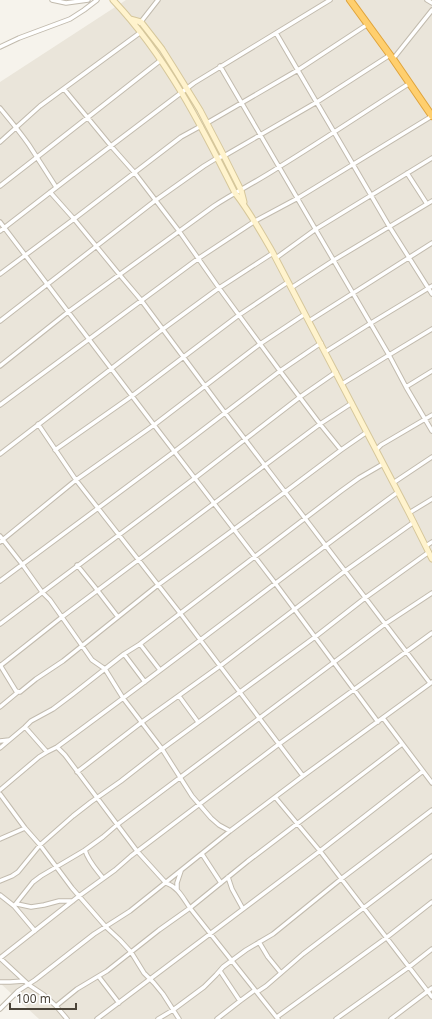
<svg xmlns="http://www.w3.org/2000/svg" width="432" height="1019" font-family="'Noto Sans',sans-serif">
<rect width="100%" height="100%" fill="#f6f3ec"/>
<!-- residential -->
<path fill="#eae5da" d="M126 0H432V1019H39L0 983V82Z"/>
<g fill="none" stroke-linecap="round" stroke-linejoin="round">
<!-- street casing -->
<g stroke="#c2bbae" stroke-width="5.5">
<path id="street" d="M52 0 66 3 88 0
M427 0 432 3
M140 23 158 0
M276 33 389 226 432 294
M0 47 19 38 70 19 84 10 97 0
M393 59 432 10
M220 66 389 355 342 384
M64 89 111 146 134 172 179 231 219 288 280 371 320 424 341 450
M0 108C10 120 20 132 29 145 38 159 47 173 56 187
M207 123 298 70 368 24
M0 142 40 106 141 32
M407 173 427 204
M0 186 36 158 161 60
M50 192 74 219 119 274 141 300 225 413 430 683
M0 222 154 425 275 583 378 722
M0 231 66 180 194 83 330 0
M276 258 316 229 432 158
M0 274 74 219 181 137 201 126
M291 288 334 260 432 201
M0 321 156 200 204 166 217 158 224 156 317 102 390 55
M309 321 432 243
M432 329 389 355 406 387 432 431
M325 352 371 323 432 286
M0 366 68 312 214 206C235 192 258 181 279 167 323 140 366 111 410 83
M406 387 432 371
M0 405 199 258 255 221 298 198 432 116
M38 424 76 480 180 613 303 776
M55 450 132 396 239 315 288 282
M376 450 381 445 432 415
M0 454 163 329 219 288 273 253
M393 483 432 457
M409 513 432 499
M0 536 22 564 42 592 50 600 92 660 105 669 123 698 162 749 192 796 211 818 219 825 230 831
M0 542 76 480 154 425 260 344 305 314
M426 546 432 542
M77 565 98 591 118 617
M0 581 175 451 280 371 321 343
M0 624 195 478 300 397 336 372
M140 644 160 670
M124 654 145 682
M0 665 16 691 20 692 36 679 63 661 158 585 285 492 341 450 367 432
M0 666 62 617 320 424 352 403
M179 696 198 722
M0 707 18 692
M383 718 432 783
M25 727 47 752
M0 741 9 740
M57 747 65 755 137 851 166 883C178 887 183 898 190 908L278 1019
M0 748 25 727 31 721 53 709 73 694 124 654 140 644 341 491 359 478 383 464
M77 772 142 722 220 666 345 571 414 522
M0 790 39 757 47 752 57 747C172 663 283 576 398 492
M0 794 25 828 40 845 72 888 106 927 120 940 131 952 144 973 154 983 163 994 179 1019
M275 797 320 851 432 997
M0 839 25 828
M85 850C88 861 96 869 103 878
M202 854 221 883
M228 877 232 889 243 909
M0 881 12 876 18 872 40 845 73 816 91 802 121 781 162 749 240 692 315 637 365 598 429 552
M177 889V883L181 871
M0 895 14 906 35 931
M17 904 31 907 44 905 59 901H73
M14 906 33 882 41 876 85 850 103 837 118 824 385 624 432 593
M259 942 268 957 281 973
M220 971 240 1001
M99 977 119 1003
M0 982H10L24 981
M257 992 266 986 303 954 432 856
M56 1006 77 989 107 971 159 930 190 908 248 861 402 744
M0 1009 18 991 35 980 94 934 130 911 230 831 303 776 432 682
M277 1017 386 938 432 902
M67 1019 56 1006 44 995 29 985 0 958 79 896 115 870 131 856 279 744 432 633
M97 1019 320 851 423 771
M158 1019 173 1010 204 987 216 975 223 967 246 950 273 934 341 879 432 810
M217 1019 240 1001 255 990
M336 1019 409 967 432 949
M391 1019 432 988"/>
</g>
<!-- secondary casing -->
<g stroke="#d6c79b" stroke-width="7">
<path id="secondary" d="M113 0C166 56 201 125 235 193 250 212 261 232 273 253L409 513 432 559
M130 19 141 22 162 49 174 68 200 110 224 156 241 190 244 202"/>
</g>
<!-- highway casing -->
<g stroke="#e0a43c" stroke-width="8">
<path id="highway" d="M350 0 393 59 432 116"/>
</g>
<!-- street -->
<use href="#street" stroke="#fff" stroke-width="3.5"/>
<!-- secondary -->
<use href="#secondary" stroke="#fff3cd" stroke-width="5"/>
<!-- highway -->
<use href="#highway" stroke="#ffcf6e" stroke-width="6"/>
</g>
<!-- scale -->
<path d="M10 1003v6h66v-6" fill="none" stroke="#4b4439" stroke-width="2"/>
<text x="16" y="1003" font-size="12" fill="#4b4439" stroke="#ffffff" stroke-width="3" paint-order="stroke">100 m</text>
</svg>
